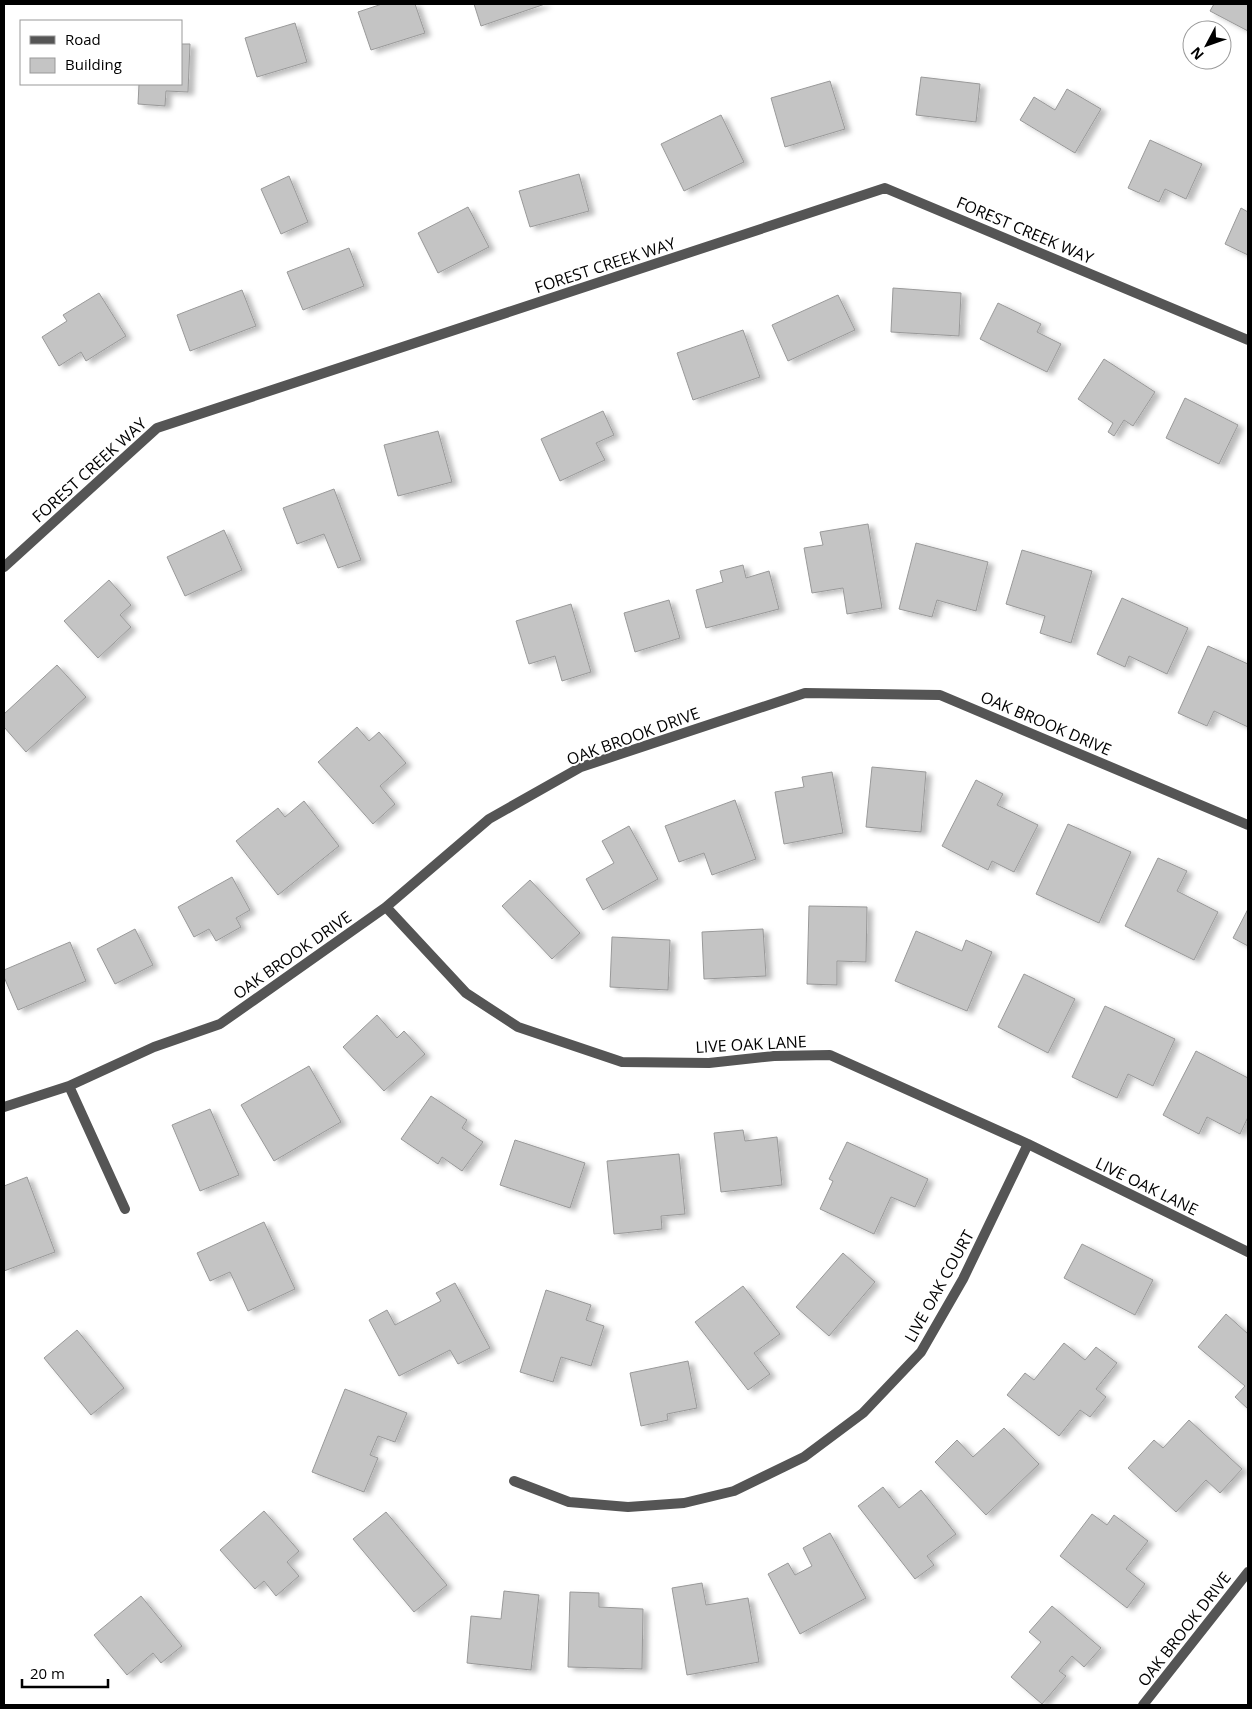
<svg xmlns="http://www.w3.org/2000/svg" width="1252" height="1709" font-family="'Open Sans',sans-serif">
<defs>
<filter id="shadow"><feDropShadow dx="5.5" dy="3" stdDeviation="2.5" flood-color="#0004"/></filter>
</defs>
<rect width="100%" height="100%" fill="#fff"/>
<!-- building -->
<path fill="#c4c4c4" stroke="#999" filter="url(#shadow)" d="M382 4H415L425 33 371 50 358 12Z
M474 4H545L481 26Z
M1214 4H1248V31L1210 11Z
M295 23 307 62 257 77 245 38Z
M181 44H190L188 92 166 91 165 106 138 104 139 84H132H181Z
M921 77 980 84 976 122 916 115Z
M830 81 845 129 785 147 771 98Z
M1067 89 1101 109 1075 153 1020 120 1034 97 1055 110Z
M721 115 744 162 684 191 661 144Z
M1150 140 1202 164 1186 199 1165 189 1159 202 1128 188Z
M579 174 589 211 530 227 519 191Z
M289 176 308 222 281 234 261 189Z
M468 207 489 247 438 273 418 233Z
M1241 208 1248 212V255L1225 244Z
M349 248 364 286 303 310 287 272Z
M893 288 961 293 959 336 891 332Z
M242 290 256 326 190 351 177 315Z
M99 293 126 336 86 361 81 352 59 366 42 337 67 321 63 315Z
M838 295 855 330 788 361 772 325Z
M998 303 1041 324 1037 332 1061 344 1047 372 980 339Z
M743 330 760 377 693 400 677 353Z
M1104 359 1155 392 1133 426 1124 420 1114 436 1108 432 1113 423 1078 399Z
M1185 398 1238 425 1219 464 1166 438Z
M603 411 614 435 596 443 605 460 560 481 541 439Z
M438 431 452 482 398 496 384 445Z
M334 489 361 560 338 568 324 534 297 544 283 508Z
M868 524 882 608 847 614 843 588 812 593 804 548 823 545 820 532Z
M224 530 242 570 185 596 167 557Z
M916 543 988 562 976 611 937 600 932 617 899 609Z
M1022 550 1092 571 1071 643 1040 633 1045 616 1006 604Z
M743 565 746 578 769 571 779 609 706 628 696 590 723 582 720 571Z
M109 580 131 605 120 615 131 627 98 658 64 621Z
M1122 598 1188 628 1167 674 1129 656 1125 667 1097 654Z
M669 600 680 638 635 652 624 613Z
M571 604 591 672 562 681 555 656 529 664 516 621Z
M1208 646 1248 664V727L1214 711 1207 726 1178 713Z
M57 665 86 697 26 752 4 727V714Z
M357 727 369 741 379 732 406 763 380 786 395 804 373 824 318 762Z
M872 767 926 772 921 832 866 827Z
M832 772 843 833 784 844 775 792 804 787 802 777Z
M976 780 1003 794 997 805 1038 825 1014 872 992 861 988 870 942 846Z
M735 800 756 859 712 875 704 853 679 862 665 826Z
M304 801 339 846 278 895 236 841 278 808 285 817Z
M1068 824 1131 852 1099 923 1036 894Z
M629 826 658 879 603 910 586 879 614 863 602 841Z
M1158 858 1187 871 1177 891 1218 912 1194 960 1125 926Z
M232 877 250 910 236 918 241 927 216 941 209 929 194 937 178 907Z
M530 880 580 933 552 959 502 906Z
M809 906 867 907 866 962 837 961V985L807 984Z
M1248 909V946L1233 938Z
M135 929 153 965 115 984 97 949Z
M763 929 766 976 704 979 702 932Z
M916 931 962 951 966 940 992 952 967 1011 895 981Z
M612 937 670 940 668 990 610 987Z
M70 942 86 981 18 1010 4 977V970Z
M1024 974 1075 999 1048 1053 998 1027Z
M1105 1006 1175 1039 1153 1086 1128 1074 1117 1098 1072 1077Z
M377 1015 397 1038 404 1031 425 1054 384 1091 343 1047Z
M1196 1051 1248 1078V1117L1240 1134 1207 1117 1199 1134 1163 1115Z
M309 1066 341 1122 274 1161 241 1105Z
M431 1096 467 1120 462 1128 483 1142 462 1171 442 1157 438 1164 401 1139Z
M210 1109 239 1175 200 1191 172 1125Z
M743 1130 745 1141 777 1137 782 1185 721 1192 714 1133Z
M515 1140 585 1163 570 1208 500 1185Z
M847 1142 928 1179 915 1207 891 1197 874 1234 820 1209 833 1181 829 1179Z
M679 1154 685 1214 661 1216 662 1229 614 1234 607 1161Z
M27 1177 55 1252 4 1271V1186Z
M264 1222 295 1289 248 1311 230 1272 210 1281 197 1253Z
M1082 1244 1153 1280 1135 1315 1064 1278Z
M843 1253 875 1282 829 1336 796 1307Z
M455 1283 490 1348 458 1364 450 1350 399 1376 369 1320 387 1310 395 1325 441 1301 436 1293Z
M743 1286 780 1334 754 1353 770 1374 748 1390 695 1322Z
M546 1290 591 1305 586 1320 604 1326 591 1366 561 1357 553 1382 520 1372Z
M1226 1314 1248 1334V1409L1235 1397 1245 1386 1198 1347Z
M77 1330 124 1388 91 1415 44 1358Z
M1064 1343 1085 1360 1096 1347 1117 1363 1096 1389 1106 1397 1090 1417 1080 1410 1059 1436 1007 1395 1025 1373 1034 1380Z
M688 1361 697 1408 667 1414 668 1420 641 1426 630 1373Z
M345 1389 407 1413 395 1442 378 1436 370 1455 378 1458 364 1492 312 1472Z
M1189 1420 1242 1469 1220 1493 1206 1480 1176 1512 1128 1468 1154 1440 1163 1448Z
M1004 1428 1039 1464 986 1515 935 1462 957 1440 973 1457Z
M883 1487 899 1508 921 1490 956 1534 927 1556 934 1565 915 1579 858 1506Z
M264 1511 299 1551 287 1562 299 1576 276 1596 264 1581 255 1589 220 1550Z
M386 1512 447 1585 414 1612 353 1539Z
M1092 1514 1107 1525 1114 1515 1148 1541 1126 1569 1145 1584 1127 1608 1060 1556Z
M830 1533 866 1598 800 1634 768 1574 788 1563 795 1575 812 1566 803 1548Z
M702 1583 706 1605 748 1598 759 1662 687 1675 672 1588Z
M504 1591 539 1595 531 1670 467 1663 471 1616 501 1619Z
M570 1592 599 1593V1607L643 1609 642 1669 568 1667Z
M141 1596 182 1646 161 1663 153 1653 127 1675 94 1635Z
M1052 1606 1101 1648 1084 1667 1072 1656 1059 1671 1066 1676 1042 1704 1011 1677 1041 1642 1029 1632Z"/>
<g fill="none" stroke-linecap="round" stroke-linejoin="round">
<!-- minor -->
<path stroke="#555" stroke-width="10" d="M4 567 157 428 885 188 1248 340
M386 907 466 993 518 1027 622 1062 709 1063 774 1056 830 1055 1028 1144 1248 1252
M69 1086 125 1209
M4 1107 69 1086 154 1047 220 1024 386 907 489 819 581 767 805 693 940 695 1248 825
M514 1481 569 1502 628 1507 684 1503 734 1491 804 1457 863 1413 921 1352 963 1279 1028 1144
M1143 1705 1248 1572"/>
</g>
<g text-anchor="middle" stroke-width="4" stroke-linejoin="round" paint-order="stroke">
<!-- street labels -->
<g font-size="16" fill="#000" stroke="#fff">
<text transform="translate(1025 230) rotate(23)" y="6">FOREST CREEK WAY</text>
<text transform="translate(605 265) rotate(-18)" y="6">FOREST CREEK WAY</text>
<text transform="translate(89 470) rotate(-42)" y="6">FOREST CREEK WAY</text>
<text transform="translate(1046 723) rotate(23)" y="6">OAK BROOK DRIVE</text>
<text transform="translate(633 736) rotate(-20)" y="6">OAK BROOK DRIVE</text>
<text transform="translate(292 955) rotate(-35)" y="6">OAK BROOK DRIVE</text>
<text transform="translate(751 1044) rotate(-3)" y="6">LIVE OAK LANE</text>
<text transform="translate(1147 1186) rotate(26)" y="6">LIVE OAK LANE</text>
<text transform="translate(939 1286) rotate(-61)" y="6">LIVE OAK COURT</text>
<text transform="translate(1184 1629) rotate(-52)" y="6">OAK BROOK DRIVE</text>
</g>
</g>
<!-- border -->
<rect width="1252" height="1709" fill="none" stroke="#000000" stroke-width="10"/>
<!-- legend -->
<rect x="20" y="20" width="162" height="65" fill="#ffffff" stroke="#999999"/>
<rect x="30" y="36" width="25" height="8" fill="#555555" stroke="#999999"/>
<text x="65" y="45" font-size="15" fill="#000000">Road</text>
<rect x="30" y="58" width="25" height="15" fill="#c4c4c4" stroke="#999999"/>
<text x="65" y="70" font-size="15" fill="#000000">Building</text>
<!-- north arrow -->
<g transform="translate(1207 45) rotate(229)"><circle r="24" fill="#ffffff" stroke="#999999"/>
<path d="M0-4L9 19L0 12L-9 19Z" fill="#000000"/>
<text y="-8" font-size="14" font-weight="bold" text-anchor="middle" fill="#000000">N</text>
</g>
<!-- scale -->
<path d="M22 1679v8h86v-8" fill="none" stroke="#000000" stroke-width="2.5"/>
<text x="30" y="1679" font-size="15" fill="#000000" stroke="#ffffff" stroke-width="4" paint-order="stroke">20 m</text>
</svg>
